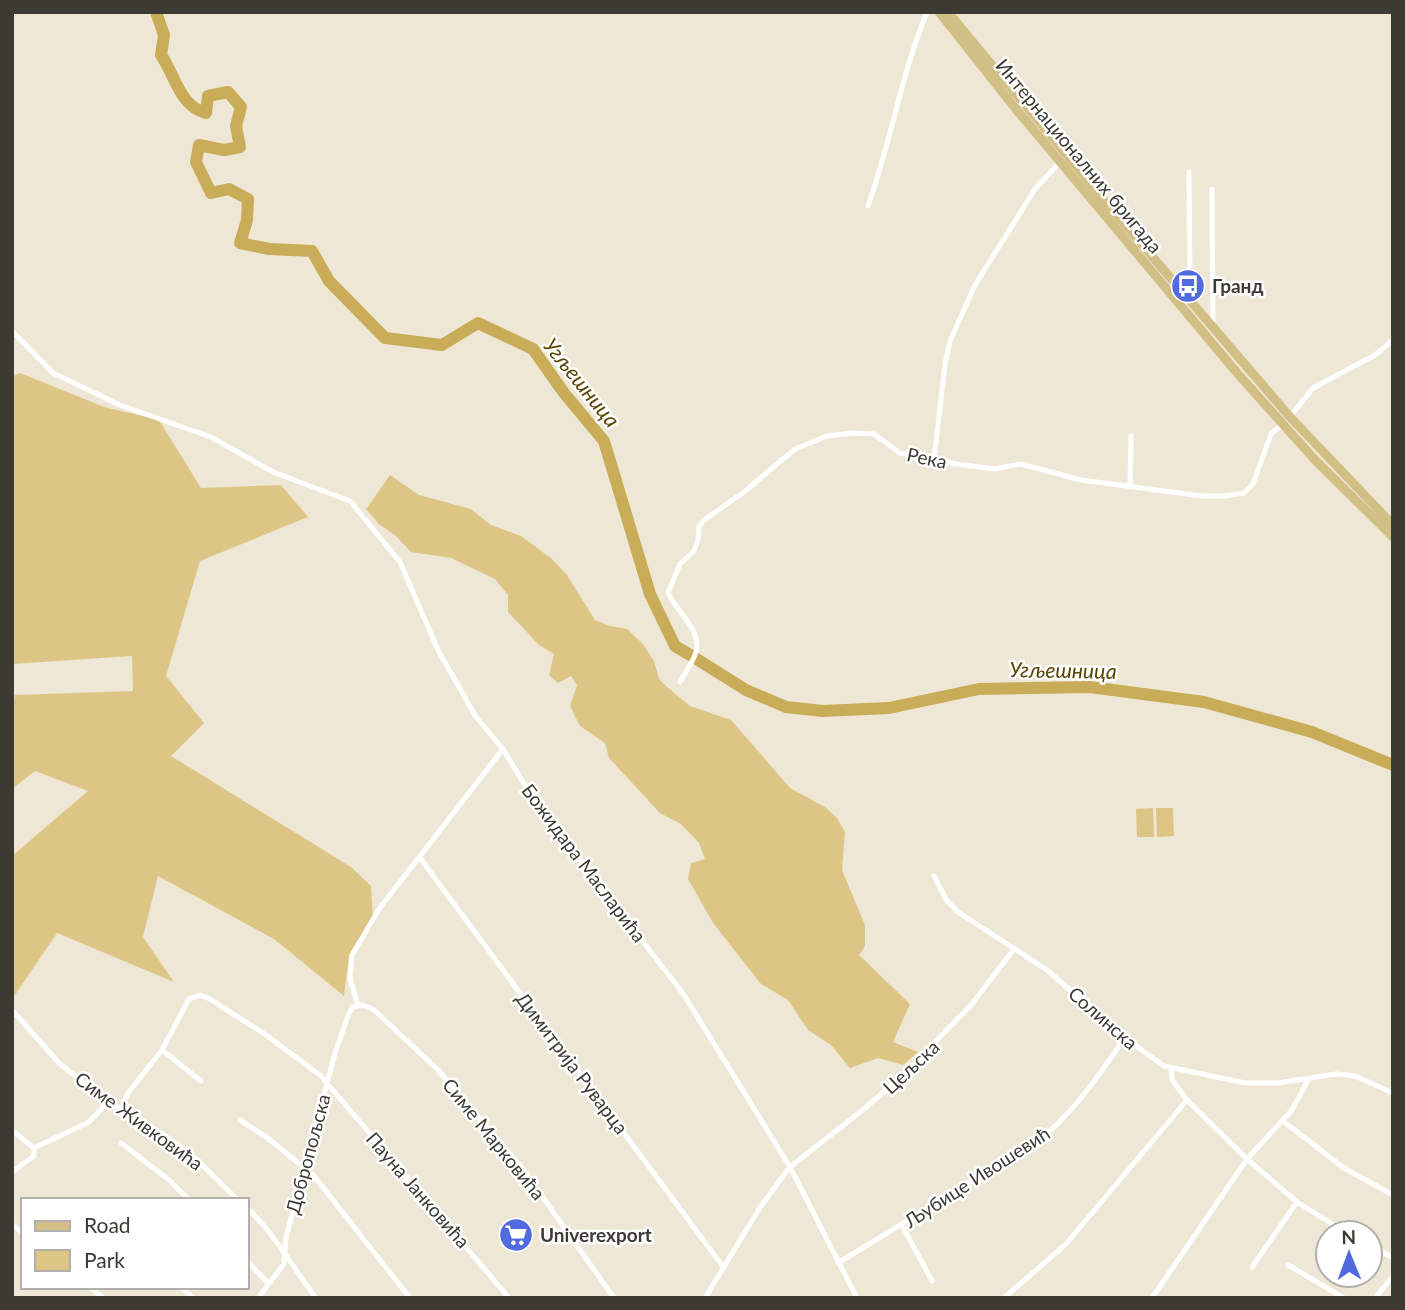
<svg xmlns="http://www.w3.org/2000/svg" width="1405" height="1310" font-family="Lato,sans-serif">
<rect width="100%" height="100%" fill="#eee7d5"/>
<!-- green -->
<path fill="#ddc685" d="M20 373 104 407 159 420 201 488 281 485 308 517 200 561 166 676 204 723 171 756 351 867 371 886 373 918 349 956 344 996 274 939 158 876 143 937 174 982 57 933 15 995 12 994V856L88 791 35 771 12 789V713L15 695 133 691 132 656 12 664V377Z
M390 475 419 495 471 509 491 525 521 536 552 559 567 575 595 620 610 626 627 629 643 644 654 661 659 679 667 687 690 706 731 720 790 788 825 807 837 818 845 832 842 870 865 925V946L859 955 910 1004 893 1042 918 1052 903 1065 878 1058 850 1068 831 1045 808 1030 788 1000 761 984 713 923 688 879 691 863 705 859 699 843 681 824 660 813 609 758 605 743 580 726 570 706 577 685 571 676 558 683 549 675 554 654 539 645 508 612V595L495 579 451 558 411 552 395 535 379 524 366 509Z
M1153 808 1154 837H1137L1136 809Z
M1156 808H1173L1174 836 1157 837Z"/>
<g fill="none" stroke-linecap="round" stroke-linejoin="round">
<!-- river -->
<path stroke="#c9ac57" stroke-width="12" d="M156 12 164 35 161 55C175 75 180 107 206 113L208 96 228 92 241 107 236 126 240 147 224 150 199 145 196 162 211 193 229 189 248 199 247 220 240 243 269 249 312 251 329 281 385 338 442 345 478 323 533 349 564 393 604 441 650 594 675 646 692 656
M695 658 746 690 786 707 823 711 889 708 979 689 1090 687 1204 702 1312 732 1393 765"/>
<!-- street -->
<path stroke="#fff" stroke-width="5" d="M1212 189 1213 327
M868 206C891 142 901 75 927 12
M1188 297 1190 288 1189 172
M12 331 53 373 120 405 211 437 273 472 350 501 400 562 438 650 476 717 503 749 532 797 684 995 790 1167 857 1298
M1290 417 1313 388 1375 355 1393 340
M934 459 945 364 950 341 975 285 1035 189 1060 162
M1130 486 1131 436
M680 682C685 673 693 662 696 652 702 630 676 611 668 593L680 564 694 551 698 540 699 526 704 520 744 492 795 449 827 436 852 433 874 434 900 453 956 464 995 469 1021 464 1081 480 1202 496H1225L1244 493 1253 484 1271 434 1283 424
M420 858 724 1268
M934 876 947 901 958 912 1047 970 1125 1038 1164 1066 1245 1083H1278L1336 1074 1355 1076 1393 1093
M358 1006 350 978 352 955 379 909 503 749
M12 1010 59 1063 108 1102 164 1135 193 1156 238 1200
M162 1050 201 1081
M1171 1069 1172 1080 1187 1100 1247 1159 1297 1202 1347 1233
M121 1108 128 1093 162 1050 189 999 200 995 210 999 266 1035 321 1076 509 1298
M240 1120 269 1139 314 1176 410 1298
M1283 1121 1344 1168 1393 1195
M12 1130 34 1148
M121 1143 169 1180 189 1200
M34 1148 89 1122 108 1102
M12 1172 34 1156V1148
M247 1208C275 1234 293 1268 316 1298
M12 1225 23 1233
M902 1225 932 1281
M1370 1244 1393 1258
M247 1261 268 1283
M838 1263 1039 1140C1075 1112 1099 1074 1125 1038
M1288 1265 1344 1298
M1252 1267 1297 1202
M90 1287 103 1298
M181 1287 193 1298
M258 1298 284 1264 286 1237 335 1053 349 1013 353 1007 362 1005 373 1009 438 1070 523 1169 614 1298
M705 1298 761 1206 790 1167 859 1113 899 1079 972 1004 1014 949
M1004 1298 1066 1244 1187 1100
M1152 1298 1247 1159 1292 1110 1308 1080
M1375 1298 1393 1276"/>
<!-- primary -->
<path stroke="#d2bf86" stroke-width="9" d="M939 12 1015 108 1238 374 1316 461 1393 537
M948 12 1108 205 1290 417 1393 525"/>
</g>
<!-- icons -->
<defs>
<g id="bus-disc" transform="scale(1.75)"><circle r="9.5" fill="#526adf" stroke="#fff"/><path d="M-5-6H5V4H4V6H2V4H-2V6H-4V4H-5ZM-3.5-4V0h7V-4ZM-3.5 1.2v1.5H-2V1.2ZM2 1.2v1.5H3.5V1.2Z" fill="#fff"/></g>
<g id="supermarket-disc" transform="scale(1.75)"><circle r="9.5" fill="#526adf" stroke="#fff"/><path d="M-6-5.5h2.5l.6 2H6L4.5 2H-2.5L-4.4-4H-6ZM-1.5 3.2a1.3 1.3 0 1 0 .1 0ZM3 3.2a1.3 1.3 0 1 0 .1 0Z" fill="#fff"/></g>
</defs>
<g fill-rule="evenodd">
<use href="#bus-disc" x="1188" y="286"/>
<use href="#supermarket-disc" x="516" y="1235"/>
</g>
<g text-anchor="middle" stroke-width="5" stroke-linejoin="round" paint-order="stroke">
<!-- street labels -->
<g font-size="19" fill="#3c3a33" stroke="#fff">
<text transform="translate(1079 156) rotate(50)" y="7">Интернационалних бригада</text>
<text transform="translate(927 458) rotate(12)" y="7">Река</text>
<text transform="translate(584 863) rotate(53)" y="7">Божидара Масларића</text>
<text transform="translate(1103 1018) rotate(41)" y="7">Солинска</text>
<text transform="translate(572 1063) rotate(53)" y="7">Димитрија Руварца</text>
<text transform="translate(911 1067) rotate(-43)" y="7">Цељска</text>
<text transform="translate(139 1121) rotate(36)" y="7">Симе Живковића</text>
<text transform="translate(494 1139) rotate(51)" y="7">Симе Марковића</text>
<text transform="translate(308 1154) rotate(-75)" y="7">Добропољска</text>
<text transform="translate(977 1177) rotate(-33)" y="7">Љубице Ивошевић</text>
<text transform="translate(418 1190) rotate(49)" y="7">Пауна Јанковића</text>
</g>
<!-- poi labels -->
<g font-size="19" font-weight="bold" fill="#3c3a33" stroke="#fff" text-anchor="start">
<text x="1212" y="293">Гранд</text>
<text x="540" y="1242">Univerexport</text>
</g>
<!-- water labels -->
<g font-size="21" font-style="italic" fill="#5a4600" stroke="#fff">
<text transform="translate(581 383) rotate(51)" y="7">Угљешница</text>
<text transform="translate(1063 671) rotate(1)" y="7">Угљешница</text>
</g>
</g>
<!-- border -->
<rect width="1405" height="1310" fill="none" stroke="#3c3a33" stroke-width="28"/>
<!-- legend -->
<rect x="21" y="1198" width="228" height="91" fill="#ffffff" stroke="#b1b0ad" stroke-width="2"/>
<rect x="35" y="1221" width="35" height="10" fill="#d2bf86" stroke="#b1b0ad" stroke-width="2"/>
<text x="84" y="1233" font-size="21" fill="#3c3a33">Road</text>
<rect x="35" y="1250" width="35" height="21" fill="#ddc685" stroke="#b1b0ad" stroke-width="2"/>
<text x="84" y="1268" font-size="21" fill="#3c3a33">Park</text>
<!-- north arrow -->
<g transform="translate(1349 1254) rotate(359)"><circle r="33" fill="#ffffff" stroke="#b1b0ad" stroke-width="2"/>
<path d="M0-5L12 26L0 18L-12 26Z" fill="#526adf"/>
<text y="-10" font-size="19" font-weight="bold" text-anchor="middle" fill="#3c3a33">N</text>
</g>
</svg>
